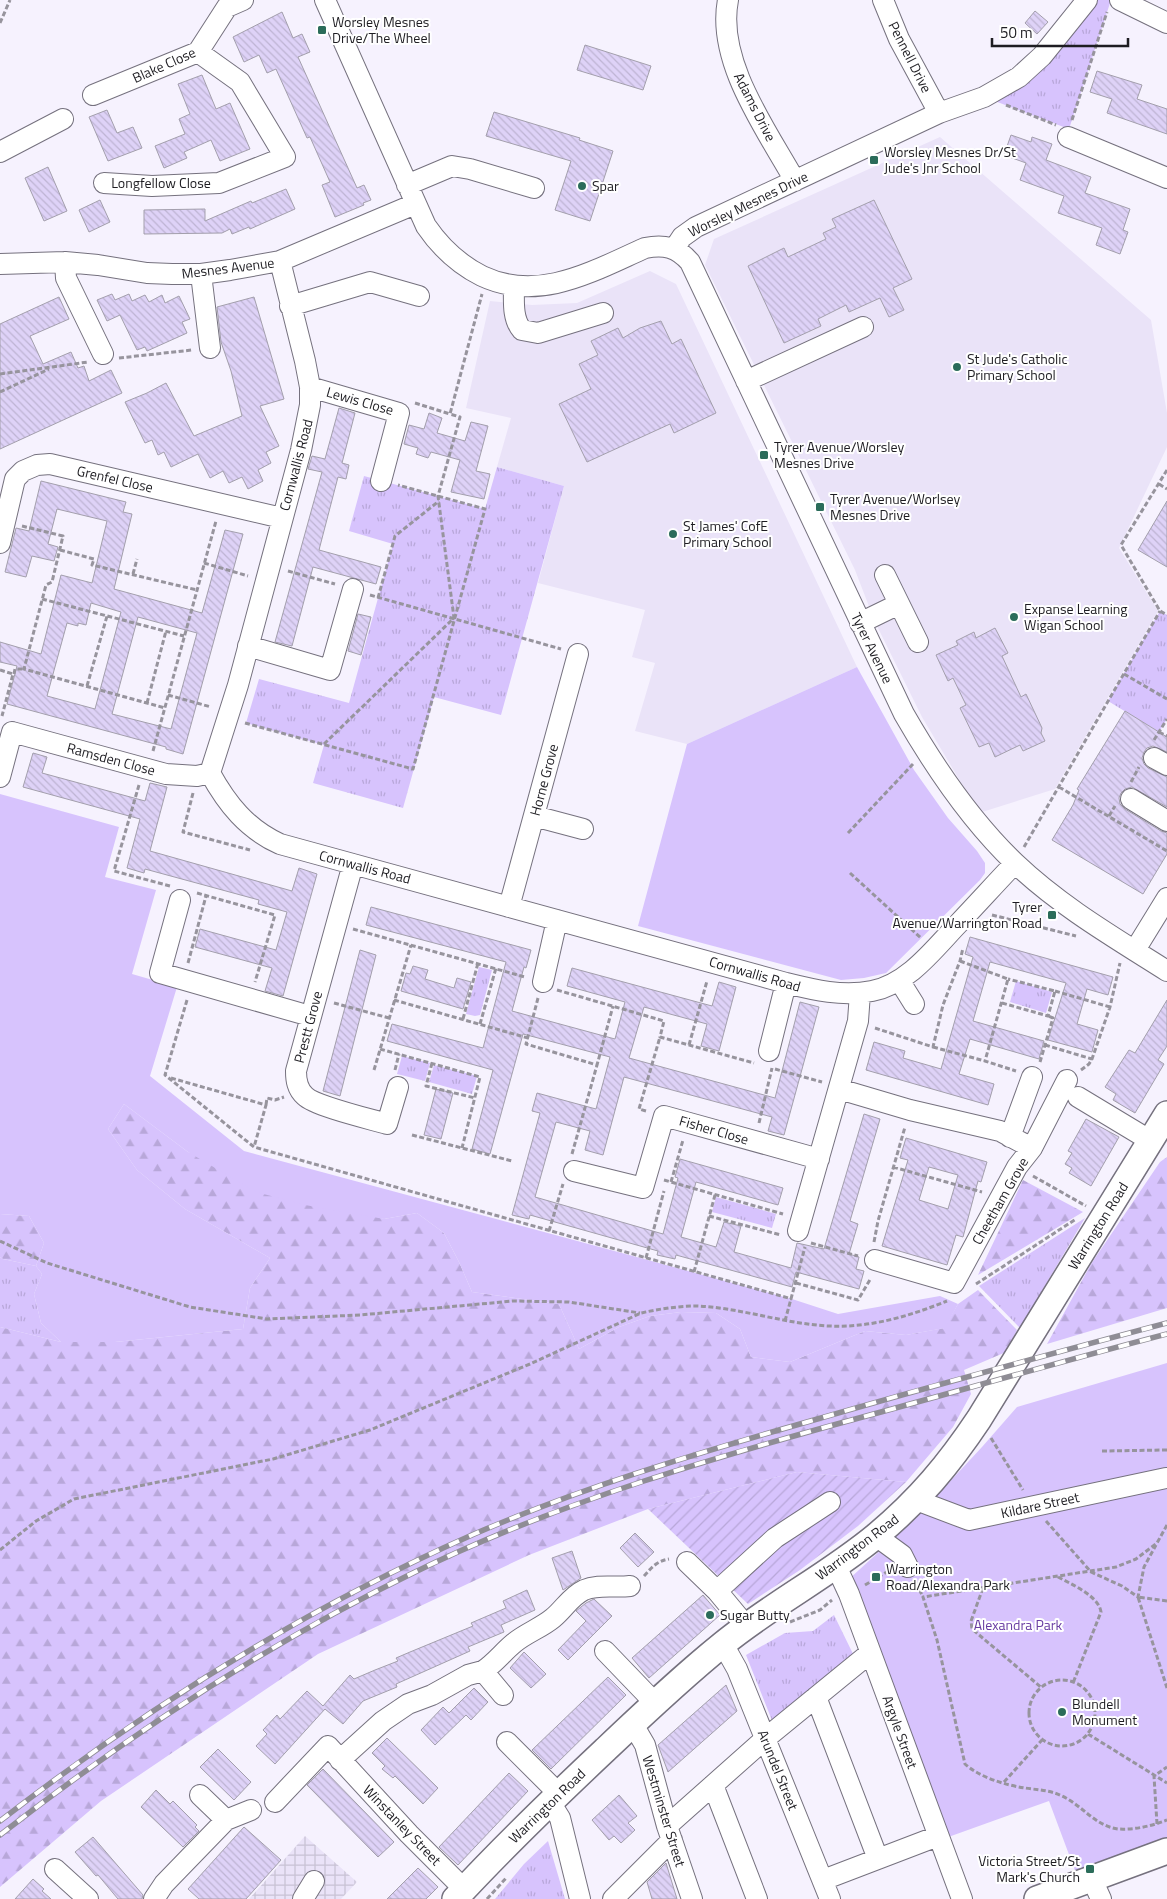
<svg xmlns="http://www.w3.org/2000/svg" width="1167" height="1899" font-family="'Titillium Web',sans-serif">
<defs>
<pattern id="industrial-grid" width="8" height="8" patternUnits="userSpaceOnUse" patternTransform="scale(1.25)"><rect width="8" height="8" fill="#eae3f8"/><path d="M0 4h8M4 0v8" fill="none" stroke="#c8c2d4"/></pattern>
<pattern id="grass-tufts" width="24" height="20" patternUnits="userSpaceOnUse" patternTransform="scale(1.25)"><rect width="24" height="20" fill="#d7c3fd"/><path d="M3 7l-1-3M5 7V3M7 7l1-3M15 17l-1-3M17 17v-4M19 17l1-3" fill="none" stroke="#b8a7d9"/></pattern>
<pattern id="forest-firs" width="22" height="20" patternUnits="userSpaceOnUse" patternTransform="scale(1.25)"><rect width="22" height="20" fill="#d7c3fd"/><path d="M5 1l3.5 6h-7zM16 11l3.5 6h-7z" fill="#b8a7d9"/></pattern>
<pattern id="garden-furrows" width="10" height="10" patternUnits="userSpaceOnUse" patternTransform="scale(1.25)"><rect width="10" height="10" fill="#d7c3fd"/><path d="M-1 1l2-2M0 10L10 0M9 11l2-2" fill="none" stroke="#b8a7d9"/></pattern>
<pattern id="building-back-hatch" width="6" height="6" patternUnits="userSpaceOnUse" patternTransform="scale(1.25)"><rect width="6" height="6" fill="#ded2f7"/><path d="M-1 5l2 2M0 0l6 6M5-1l2 2" fill="none" stroke="#beb4d3"/></pattern>
</defs>
<rect width="100%" height="100%" fill="#f6f2fe"/>
<!-- built -->
<path fill="#eae3f8" d="M940 137 1151 320 1167 413V447L1119 548 1158 611 1055 789 979 813 922 717 875 622 855 570 705 265 714 239Z
M650 271 676 284 857 667 687 744 635 731 655 663 632 657 645 610 538 583 564 486 497 467 511 418 466 408 490 301 532 305 577 303Z"/>
<!-- industrial -->
<path fill="url(#industrial-grid)" d="M305 1836 357 1882 341 1899H249Z"/>
<!-- grass -->
<path fill="url(#grass-tufts)" d="M1087 0H1111L1069 129 984 97 1050 46Z
M497 467 564 486 501 715 434 697 403 808 313 783 324 745 246 723 259 679 349 703 393 544 349 531 364 476 485 509Z
M1160 611 1167 615V719L1159 732 1108 701Z
M479 967 492 970 480 1015 475 1016 466 1014Z
M1016 981 1052 992 1046 1013 1010 1002Z
M402 1056 430 1063 425 1081 397 1074Z
M434 1065 477 1076 472 1094 429 1082Z
M716 1197 776 1214 772 1228 712 1212Z
M1085 1218 1020 1328 979 1286Z
M0 1257 3 1259 36 1266 42 1274 34 1294 41 1323 61 1342 0 1327Z
M834 1615 856 1660 773 1723 746 1655 785 1633 813 1631Z
M548 1841 565 1899H495L524 1864Z"/>
<!-- forest -->
<path fill="url(#forest-firs)" d="M124 1104 188 1152 384 1219 417 1213 444 1233 459 1262 472 1292 559 1304 579 1349 619 1327 650 1316 681 1312 716 1313 740 1329 751 1357 790 1362 865 1331 906 1335 944 1328 958 1304 978 1290 1017 1330 1006 1352 964 1370 971 1394 953 1427 906 1482 797 1472 648 1509 529 1555 318 1654 101 1801 0 1887V1327L61 1342H115L243 1329 250 1288 270 1258 185 1209 137 1170 108 1129Z
M1167 1157V1308L1047 1344 1091 1264 1160 1162Z
M1023 1180 1083 1212 978 1275Z
M0 1214 29 1216 44 1243 36 1266 3 1259 0 1257Z"/>
<!-- park -->
<path fill="#d7c3fd" d="M857 667 914 770 948 818 977 851 985 863V873L980 880 886 973 864 978 841 980 638 926 687 744Z
M0 794 119 827 105 877 156 890 132 974 177 987 150 1076 244 1151 792 1299 838 1314 940 1296 958 1304 945 1328 906 1335 865 1331 790 1362 751 1357 740 1329 716 1313 681 1312 650 1316 619 1327 579 1349 559 1304 472 1292 459 1262 444 1233 417 1213 384 1219 305 1205 256 1192 188 1152 124 1104 108 1129 137 1170 185 1209 270 1258 250 1288 243 1329 115 1342H61L41 1323 34 1294 42 1274 36 1266 44 1243 29 1216 0 1214Z
M1167 1363V1850L1080 1884 1049 1801 940 1840 848 1580 915 1519 982 1447 1017 1407Z"/>
<!-- garden -->
<path fill="url(#garden-furrows)" d="M797 1472 906 1482 858 1526 800 1570 748 1604 648 1509Z"/>
<!-- building -->
<path fill="url(#building-back-hatch)" stroke="#a39fac" fill-rule="evenodd" d="M1035 11 1048 22 1037 34 1025 23Z
M282 12 293 38 302 34 310 52 298 57 357 188 364 185 371 200 363 203 364 205 335 217 322 185 330 182 310 137 307 138 276 69 267 73 259 55 244 62 233 37Z
M585 45 651 66 643 90 577 70Z
M1097 71 1142 85 1137 99 1167 109V134L1107 113 1112 99 1090 92Z
M202 75 216 109 230 103 250 149 220 161 211 140 184 152 187 158 164 168 155 146 185 134 179 119 190 114 178 84Z
M107 110 117 133 133 127 142 148 108 161 89 117Z
M494 112 580 138 579 140 613 151 590 221 555 210 571 161 486 136Z
M1011 135 1031 142 1032 137 1052 144 1046 160 1091 177 1085 193 1130 209 1123 230 1128 232 1120 254 1096 245 1102 228 1058 213 1064 196 1020 180 1026 163 1004 155Z
M48 167 67 211 44 221 25 178Z
M286 189 295 209 250 229 249 227 232 234 230 229 222 233 144 234V210L205 209V221L251 201 252 203Z
M100 200 110 222 89 232 79 210Z
M874 200 912 279 893 288 904 310 889 317 880 298 849 312 846 305 818 319 821 326 784 343 748 266 784 248 788 257 826 239 823 233 836 227 832 219Z
M112 294 115 300 129 294 132 301 145 295 149 302 162 295 165 303 179 296 190 319 182 322 187 333 147 351 145 347 137 350 120 315 107 321 97 300Z
M59 297 69 319 30 336 43 364 71 352 78 368 84 366 89 381 111 370 122 393 0 449V324Z
M254 297 284 399 260 406 279 446 266 452 271 463 258 470 263 481 248 489 242 477 229 483 223 471 210 478 198 454 171 467 164 452 158 455 152 440 145 443 125 402 147 393 166 383 194 436 242 416 231 371 221 342 217 307Z
M661 321 672 344 681 339 716 413 674 433 670 424 587 462 559 404 591 389 579 364 598 355 591 341 618 328 623 338 640 328Z
M339 408 355 413 342 463 349 465 346 479 338 477 319 550 381 567 376 584 313 567 292 646 275 642 322 472 308 469 312 456 325 459Z
M429 413 442 418 437 433 465 441 471 422 488 426 476 471 490 474 484 499 451 492 460 460 431 452 428 458 416 454 418 448 404 444 409 425 424 429Z
M41 481 126 502 123 512 132 514 114 589 202 613 225 530 243 534 183 754 166 749V747L7 704 17 666 0 662V642L41 654 61 575 92 583 107 521 57 509 48 544 58 547 54 561 32 556 26 577 5 572 16 528 29 531ZM91 603 121 612 95 709 47 696 67 623 78 626V623L86 625ZM138 617 197 633 171 729 112 714Z
M1167 501V567L1138 550Z
M358 614 371 617 361 655 348 651Z
M995 628 1008 653 1002 656 1021 697 1026 694 1042 728 1041 733 1045 741 1023 751 1020 745 995 757 989 743 979 747 960 708 966 705 953 678 948 681 936 655 958 645 956 641 974 632 976 638Z
M1125 711 1167 737V752L1153 746 1147 748 1144 752 1142 758 1144 764 1148 768 1167 777V807L1132 787 1125 789 1121 793 1119 798 1120 804 1125 809 1161 831 1167 833V854L1143 894 1052 840 1073 805 1079 790 1077 789Z
M33 753 47 757 42 773 145 801 150 783 167 787 150 851 292 891 299 868 317 874 283 996 265 991 272 968 195 947 200 929 276 950 287 912 258 904 259 900 145 869 144 873 127 868 140 819 23 787Z
M371 907 531 950 526 968 524 967 512 1011 615 1039 625 1002 567 986 572 968 712 1006 719 982 736 987 719 1051 701 1046 707 1024 644 1007 629 1058 775 1098 800 1002 819 1007 784 1135 768 1131 772 1117 624 1077 603 1155 585 1150 590 1131 556 1122 535 1197 663 1234 678 1178 675 1177 680 1159 783 1188 778 1205 696 1182 681 1237 716 1247 724 1222 741 1226 734 1252 791 1268 797 1243 824 1249 864 1114 880 1119 850 1221 858 1224 849 1254 859 1257 856 1269 864 1271 859 1289 796 1272 792 1287 676 1255 675 1259 657 1255 658 1251 530 1215 529 1219 512 1215 540 1113 532 1111 537 1093 596 1109 610 1057 523 1034 490 1154 472 1149 493 1070 387 1041 392 1024 483 1048 506 962 366 925Z
M970 937 1113 977 1108 995 1087 989 1077 1024 1098 1030 1092 1052 1048 1040 1066 983 990 962 973 1021 1044 1041 1039 1059 970 1039 959 1074 994 1084 988 1105 866 1070 874 1042 905 1051 903 1058 941 1069 973 957 965 954Z
M360 950 376 955 340 1096 323 1091Z
M413 966 428 970 425 979 454 988 457 978 471 982 463 1009 401 991 406 973 410 974Z
M1167 1000V1046L1158 1060 1164 1064 1135 1113 1113 1100 1116 1094 1105 1087 1129 1050 1135 1053Z
M436 1089 453 1093 441 1139 424 1135Z
M1086 1119 1119 1137 1091 1186 1069 1173 1072 1168 1065 1164 1072 1153 1068 1151Z
M906 1138 987 1162 981 1182 978 1181 963 1237 956 1235 947 1265 882 1246 908 1160 900 1158ZM929 1167 958 1175 948 1209 919 1200Z
M635 1533 654 1552 638 1567 620 1548Z
M572 1551 581 1578 563 1590 552 1558Z
M527 1590 535 1610 501 1625 504 1632 468 1647 470 1651 396 1684 397 1687 363 1701 343 1724 325 1709 275 1764 256 1746 267 1734 263 1730 277 1715 280 1719 307 1691 323 1706 350 1675 354 1679 375 1670 398 1661 396 1658 410 1652 473 1626 471 1623 506 1608 503 1601Z
M703 1595 720 1615 649 1678 632 1658Z
M594 1599 612 1616 568 1660 558 1650 586 1621 576 1611 586 1603Z
M524 1652 546 1674 531 1688 510 1668Z
M608 1677 626 1695 551 1769 532 1750Z
M726 1685 737 1711 668 1772 658 1745Z
M474 1688 488 1702 471 1720 466 1715 435 1745 421 1730 443 1707 449 1713Z
M387 1738 438 1788 423 1804 395 1776 393 1778 382 1769 385 1766 372 1753Z
M218 1749 251 1782 234 1800 200 1767Z
M323 1769 394 1842 378 1857 307 1785Z
M509 1773 528 1791 458 1865 439 1847Z
M156 1790 170 1804 173 1801 197 1825 195 1827 199 1831 183 1847 141 1807Z
M619 1795 637 1816 628 1823 635 1830 621 1843 614 1836 609 1840 592 1820Z
M244 1827 281 1860 246 1899H199L188 1889Z
M93 1837 143 1895 142 1899H118L98 1875 96 1876 75 1852Z
M666 1863 677 1899H652L647 1882Z
M418 1868 438 1887 426 1899H387Z
M33 1879 44 1889 42 1891 51 1899H15Z"/>
<g fill="none" stroke-linecap="round" stroke-linejoin="round">
<!-- minor casing -->
<g stroke="#75717e" stroke-width="22">
<path id="minor" d="M325 0 426 226C441 248 458 264 482 276 539 303 593 271 645 248 664 244 677 247 690 262L904 714C935 768 970 820 1015 863 1060 906 1115 938 1167 971
M728 0C716 61 766 129 795 181
M883 0 899 39 939 113
M1120 0 1167 23
M93 95 198 52 227 7 243 0
M1068 137 1167 178
M0 152 63 119
M104 183 152 186 219 183 285 157 240 82 198 52
M407 185 452 166 470 169 534 188
M674 249 682 237 696 227 939 113 984 97 1019 77 1042 56 1087 0
M280 261 305 361 310 387V405L301 450 238 685 210 773C227 804 247 829 280 844L786 983C814 990 843 997 872 991 908 984 934 949 958 924 977 904 996 883 1015 863
M65 262 66 278 103 354
M0 264 65 262 98 265 147 273 172 274H201L230 270 280 261 415 204
M201 274 210 348
M514 286C514 300 512 319 522 330L538 333 603 313
M290 306 370 282 419 296
M746 381 863 327
M310 387 399 413 381 481
M0 543 15 479 23 471 37 465 50 464 282 518
M885 575 918 642
M860 623 899 604
M248 646 330 670 353 589
M1154 758 1167 765
M0 777 12 732 166 774 197 776 210 773
M1131 799 1167 821
M534 816 583 829
M353 864 296 1071C296 1080 297 1089 305 1096 315 1106 370 1119 387 1124L398 1087
M180 900 160 973 310 1016
M509 907 578 654
M1135 950 1167 898
M899 980 914 1004
M543 982 557 920
M769 1051 786 983
M839 1089 910 1110 1000 1131 1032 1148 1017 1167 954 1283 875 1260
M1078 1097 1151 1141
M1010 1137 1032 1077
M1032 1148 1067 1080
M574 1171 643 1188 664 1116 819 1159
M798 1231 858 1021 860 993
M916 1500 969 1520 1166 1478
M876 1536 902 1555 908 1567
M687 1562 717 1591 746 1626
M836 1566 849 1594 962 1899
M717 1591 775 1538 830 1502
M723 1644 737 1669 830 1899
M605 1651 655 1703
M503 1695 483 1671C495 1663 503 1652 514 1643 526 1633 541 1628 553 1618 564 1609 571 1596 584 1590 598 1584 615 1588 630 1586
M816 1697 878 1859
M630 1726 638 1733 645 1745 667 1826 692 1899
M507 1742 559 1794
M340 1760 383 1721 408 1704 432 1695 468 1675 483 1671
M713 1785 757 1899
M200 1795 226 1820 251 1810
M275 1802 328 1746 409 1834 464 1889
M550 1802 560 1818 580 1899
M667 1826 766 1738 870 1653
M55 1869 88 1899
M1092 1879 1101 1899
M823 1880 938 1836
M154 1899 164 1884 226 1820
M303 1899 314 1881
M613 1899 672 1840"/>
</g>
<!-- major casing -->
<g stroke="#75717e" stroke-width="28">
<path id="major" d="M455 1899C503 1847 554 1798 605 1750 643 1714 682 1677 723 1644 772 1604 829 1575 877 1535 919 1500 949 1464 979 1419L1167 1114
M1037 1899 1167 1851"/>
</g>
<!-- path -->
<path stroke="#97949d" stroke-width="3" stroke-dasharray="5 2.5" stroke-linecap="butt" d="M0 23 10 0
M1006 105 1056 125
M1072 120 1107 12
M119 358 192 350
M0 374 88 362
M0 392 49 369
M415 403 450 414
M1167 470 1121 545 1160 611 1167 615
M1159 484 1167 489
M22 526 63 536 52 582 46 585 24 669 165 708
M60 550 94 559 92 565 197 590
M204 563 248 576
M288 571 335 584
M133 574 137 559
M370 595 561 649
M378 598 395 536 439 501
M42 599 184 636
M0 670 13 674 2 716
M14 674 15 669H24
M1124 674 1167 699
M87 686 107 616
M168 695 211 707
M147 703 166 631
M245 723 413 769 485 509 398 485
M1159 732 1167 736
M1154 740 1167 719
M324 744 454 618 438 496 460 417 450 414 482 294
M153 751 216 521
M1131 782 1139 767
M139 785 114 871 170 886
M1059 787 1167 851
M193 793 183 832 250 850
M1109 816 1115 806
M848 833 913 764
M1024 847 1160 611
M850 873 921 938
M197 893 275 915 255 982
M992 915 1076 936
M353 929 525 977
M960 961 1008 979 985 1061 1016 1071
M188 963 206 896
M557 990 664 1021 660 1037 754 1063
M1055 991 1110 1007
M538 998 526 1044 597 1065 613 1006
M187 1000 165 1075 254 1147 792 1299
M394 1000 528 1038
M334 1003 389 1018
M1002 1003 1048 1016 1055 991 1008 979
M463 1019 478 963
M480 1024 496 968
M875 1028 933 1047 943 1005 960 961 963 948
M689 1045 707 981
M1045 1045 1092 1059
M933 1047 985 1061
M380 1049 480 1077 462 1148
M1040 1062 1053 1018 1048 1016
M432 1063 426 1086 475 1098
M775 1069 822 1082
M374 1070 411 945
M395 1070 399 1054
M1081 1070 1089 1064 1092 1059 1110 1007 1120 963
M171 1078 266 1105 254 1147
M266 1105 267 1098 275 1100 284 1097
M646 1111 639 1109 660 1037
M759 1123 772 1068
M412 1135 512 1161
M572 1154 597 1065
M893 1167 982 1192
M1033 1176 1086 1206
M664 1180 783 1214
M671 1182 683 1140
M709 1216 781 1235
M549 1231 563 1184
M0 1241 47 1263 190 1307 267 1319 360 1315 513 1301 569 1302 640 1313
M874 1242 878 1221 905 1127
M811 1243 858 1256
M646 1258 664 1191
M694 1272 715 1195
M796 1283 858 1300 871 1278
M976 1284 1076 1219
M785 1321 805 1247
M991 1438 1023 1490
M1102 1451 1167 1450
M1046 1521 1091 1572 1122 1586 1138 1597 1144 1567 1156 1545
M1167 1525 1157 1543 1136 1559 1116 1567 923 1597 937 1640 965 1764C979 1777 1005 1785 1025 1788 1038 1790 1050 1790 1062 1796 1082 1805 1095 1826 1118 1829 1134 1830 1152 1826 1167 1820
M0 1550 36 1521 74 1499 273 1459 370 1430 530 1364 641 1313C659 1309 678 1306 697 1306 742 1308 785 1324 829 1326 870 1328 910 1316 947 1301
M644 1576C652 1567 657 1561 669 1559
M1058 1577C1071 1584 1099 1596 1101 1612L1073 1683
M916 1583 923 1597
M865 1585 890 1570
M983 1588 971 1621 972 1629 1042 1688
M1167 1601 1138 1597 1167 1688
M790 1622 820 1610 832 1600
M1029 1713a33 33 0 1 1 66 0a33 33 0 1 1-66 0Z
M1088 1734 1167 1783
M1004 1782 1042 1740
M1157 1824 1154 1776 1167 1767
M487 1899 507 1877"/>
<!-- minor -->
<use href="#minor" stroke="#fff" stroke-width="20"/>
<!-- major -->
<use href="#major" stroke="#fff" stroke-width="25"/>
<!-- rail casing -->
<g stroke="#8f8d95" stroke-width="5.5">
<path id="rail" d="M0 1821C145 1709 304 1609 472 1535 580 1488 694 1454 807 1422 927 1387 1047 1355 1167 1323
M0 1835C129 1735 266 1644 413 1573 562 1500 722 1455 881 1412 976 1386 1071 1359 1167 1334"/>
</g>
<!-- rail -->
<use href="#rail" stroke="#fff" stroke-width="4" stroke-dasharray="11" stroke-linecap="butt"/>
</g>
<!-- markers -->
<g fill="#2b6c5a" stroke="#fff" stroke-width="2">
<rect x="317" y="25" width="10" height="10" rx="2.5"/>
<rect x="869" y="155" width="10" height="10" rx="2.5"/>
<circle cx="582" cy="186" r="5"/>
<circle cx="957" cy="367" r="5"/>
<rect x="759" y="450" width="10" height="10" rx="2.5"/>
<rect x="815" y="502" width="10" height="10" rx="2.5"/>
<circle cx="673" cy="534" r="5"/>
<circle cx="1014" cy="617" r="5"/>
<rect x="1047" y="910" width="10" height="10" rx="2.5"/>
<rect x="871" y="1572" width="10" height="10" rx="2.5"/>
<circle cx="710" cy="1615" r="5"/>
<circle cx="1062" cy="1712" r="5"/>
<rect x="1085" y="1864" width="10" height="10" rx="2.5"/>
</g>
<g text-anchor="middle" stroke-width="4" stroke-linejoin="round" paint-order="stroke">
<!-- poi labels -->
<g font-size="14" fill="#1e1d22" stroke="#fff" text-anchor="start">
<text x="332" y="27">Worsley Mesnes<tspan x="332" dy="16">Drive/The Wheel</tspan></text>
<text x="884" y="157">Worsley Mesnes Dr/St<tspan x="884" dy="16">Jude's Jnr School</tspan></text>
<text x="592" y="191">Spar</text>
<text x="967" y="364">St Jude's Catholic<tspan x="967" dy="16">Primary School</tspan></text>
<text x="774" y="452">Tyrer Avenue/Worsley<tspan x="774" dy="16">Mesnes Drive</tspan></text>
<text x="830" y="504">Tyrer Avenue/Worlsey<tspan x="830" dy="16">Mesnes Drive</tspan></text>
<text x="683" y="531">St James' CofE<tspan x="683" dy="16">Primary School</tspan></text>
<text x="1024" y="614">Expanse Learning<tspan x="1024" dy="16">Wigan School</tspan></text>
<text x="1042" y="912" text-anchor="end">Tyrer<tspan x="1042" dy="16">Avenue/Warrington Road</tspan></text>
<text x="886" y="1574">Warrington<tspan x="886" dy="16">Road/Alexandra Park</tspan></text>
<text x="720" y="1620">Sugar Butty</text>
<text x="1072" y="1709">Blundell<tspan x="1072" dy="16">Monument</tspan></text>
<text x="1080" y="1866" text-anchor="end">Victoria Street/St<tspan x="1080" dy="16">Mark's Church</tspan></text>
</g>
<!-- street labels -->
<g font-size="14" fill="#1e1d22" stroke="#fff">
<text transform="translate(910 57) rotate(63)" y="5">Pennell Drive</text>
<text transform="translate(164 65) rotate(-24)" y="5">Blake Close</text>
<text transform="translate(755 107) rotate(63)" y="5">Adams Drive</text>
<text x="161" y="188">Longfellow Close</text>
<text transform="translate(748 204) rotate(-26)" y="5">Worsley Mesnes Drive</text>
<text transform="translate(228 268) rotate(-7)" y="5">Mesnes Avenue</text>
<text transform="translate(360 401) rotate(16)" y="5">Lewis Close</text>
<text transform="translate(296 465) rotate(-75)" y="5">Cornwallis Road</text>
<text transform="translate(115 479) rotate(13)" y="5">Grenfel Close</text>
<text transform="translate(872 648) rotate(64)" y="5">Tyrer Avenue</text>
<text transform="translate(111 759) rotate(15)" y="5">Ramsden Close</text>
<text transform="translate(544 780) rotate(-75)" y="5">Horne Grove</text>
<text transform="translate(365 867) rotate(15)" y="5">Cornwallis Road</text>
<text transform="translate(755 974) rotate(16)" y="5">Cornwallis Road</text>
<text transform="translate(308 1027) rotate(-75)" y="5">Prestt Grove</text>
<text transform="translate(714 1130) rotate(16)" y="5">Fisher Close</text>
<text transform="translate(1000 1201) rotate(-60)" y="5">Cheetham Grove</text>
<text transform="translate(1098 1226) rotate(-58)" y="5">Warrington Road</text>
<text transform="translate(1040 1505) rotate(-12)" y="5">Kildare Street</text>
<text transform="translate(857 1547) rotate(-37)" y="5">Warrington Road</text>
<text transform="translate(900 1732) rotate(70)" y="5">Argyle Street</text>
<text transform="translate(778 1770) rotate(68)" y="5">Arundel Street</text>
<text transform="translate(547 1806) rotate(-44)" y="5">Warrington Road</text>
<text transform="translate(664 1811) rotate(73)" y="5">Westminster Street</text>
<text transform="translate(402 1825) rotate(46)" y="5">Winstanley Street</text>
</g>
<!-- park labels -->
<g font-size="14" fill="#673ba1" stroke="#fff">
<text x="1018" y="1630">Alexandra Park</text>
</g>
</g>
<!-- scale -->
<path d="M992 38v8h136v-8" fill="none" stroke="#1e1d22" stroke-width="2.5"/>
<text x="1000" y="38" font-size="15" fill="#1e1d22" stroke="#ffffff" stroke-width="4" paint-order="stroke">50 m</text>
</svg>
